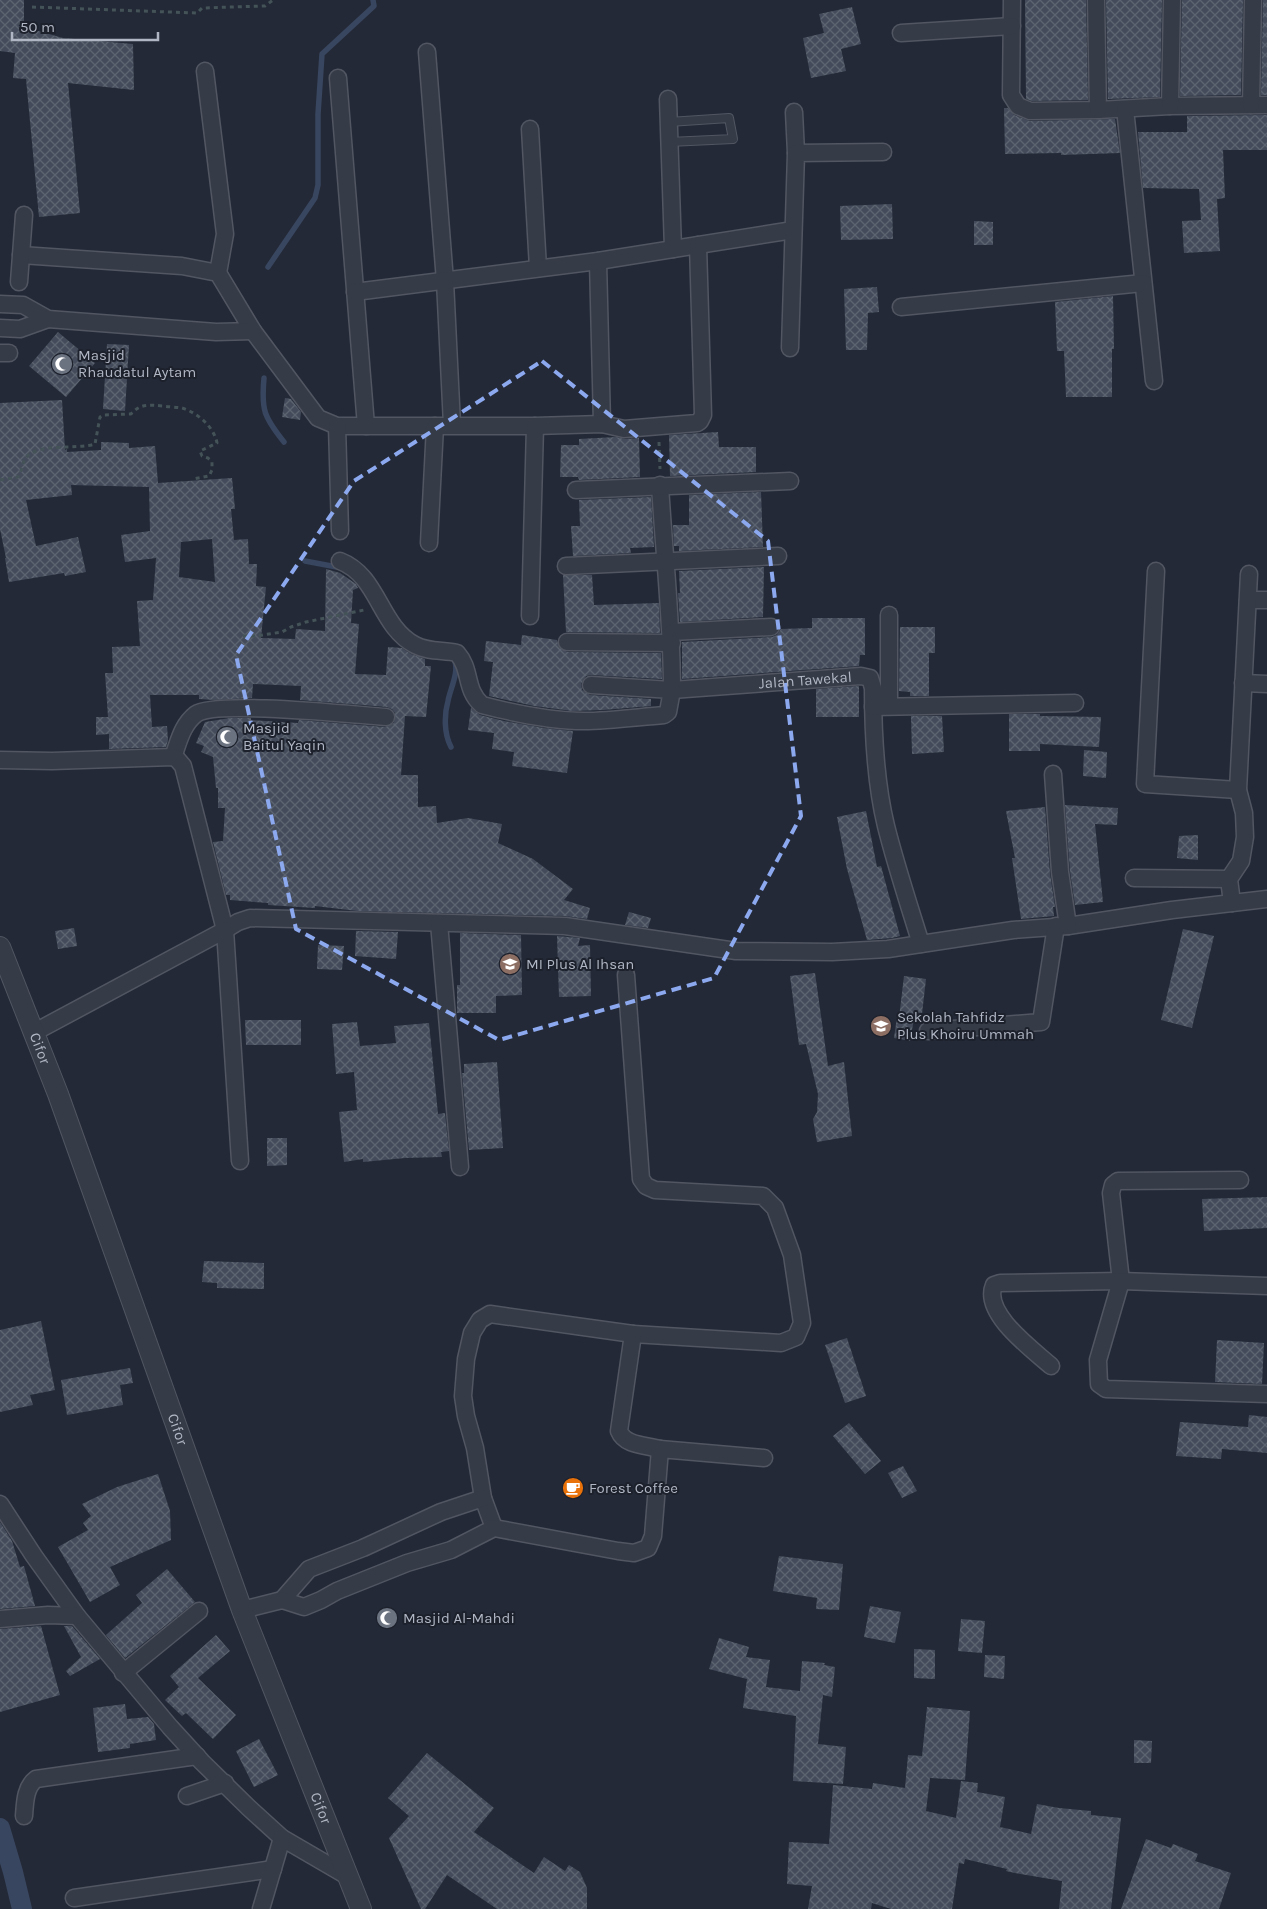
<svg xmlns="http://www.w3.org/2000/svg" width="1267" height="1909" font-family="Karla,sans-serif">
<defs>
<pattern id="building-cross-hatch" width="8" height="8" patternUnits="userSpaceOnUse" patternTransform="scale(1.25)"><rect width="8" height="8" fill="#444c5b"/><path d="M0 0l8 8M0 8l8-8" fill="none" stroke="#5d6471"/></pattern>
</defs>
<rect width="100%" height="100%" fill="#232937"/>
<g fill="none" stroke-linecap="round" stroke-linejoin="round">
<!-- stream -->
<path stroke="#39465f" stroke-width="5.5" d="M268 267 315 198 318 185V114L322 54 374 6 373 0
M264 378C261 410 264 417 284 442
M305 561 342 568
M451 747C444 734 444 715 448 701 450 689 460 671 454 659"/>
<!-- canal -->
<path stroke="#39465f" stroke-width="20" d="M0 1828 13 1872 22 1909"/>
</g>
<!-- building -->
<path fill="url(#building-cross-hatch)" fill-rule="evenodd" d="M0 0H24V27L63 38 133 44 134 90 68 83 80 213 39 217 26 79 13 78 15 53 0 51Z
M1025 0H1086L1088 100 1032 101 1026 99Z
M1106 0H1162L1160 97 1108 99Z
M1182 0H1243L1241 95 1180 96Z
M1263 0H1267V95H1261Z
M852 7 861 44 841 49 846 71 811 78 803 38 824 33 819 14Z
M1004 108H1008L1014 115 1030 121 1115 119 1120 153 1061 155V153L1005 154Z
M1267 115V150H1223L1225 198 1217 199 1220 251 1184 253 1182 221 1201 220 1199 189 1143 188 1138 132H1187V116Z
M892 204 893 239 841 240 840 206Z
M974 221 993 222V245H974Z
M877 287 879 312 868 313 867 350H846L844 289Z
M1113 296 1114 349H1112V397H1066L1064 351H1057L1055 302Z
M58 332 95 363 66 397 29 366Z
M107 344 129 345 125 411 103 409Z
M285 398 291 399 301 412 300 420 282 417Z
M62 400 65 450 67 449V452L101 450V442L129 443V448L155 446 158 483 232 478 235 509H231L234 540 248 539 249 564H257L256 586 266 587 261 638 295 639 296 629 325 631 326 569 340 573 356 584 358 588 353 590 351 623 359 624 355 674 386 675 388 647 402 648 411 654 425 659V666H431L426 717 405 716 401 775H418V807L436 806 437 823 468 818 502 824 498 843 533 859 573 889 564 900 590 908 587 919 565 916 357 911 315 906V908L268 905V903L230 900V895H226L213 842 223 841 225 808H218V788H216L213 757 201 752 204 746 196 743 205 722 230 718H251V720L298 723 299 720 385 727 394 723 395 713 392 709 387 707 300 700 301 686 253 684 252 698 214 700 199 699V695H150L152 727 167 726 168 740 166 747 109 749V734L96 735V717H108L105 673H113L112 647 140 646 137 601 153 600 156 558 125 562 121 535 150 531 149 487 71 485 72 495 26 500 36 546 78 537 86 572 65 576 64 573 9 582 5 558H6L0 529V403ZM212 539 215 582 179 577 181 542Z
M718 432 719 447H756V472L670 476 669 435Z
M616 437 625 439 639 438 640 477 579 480 578 477H560L561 445H579V439Z
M761 492 763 547 679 551V546H674L673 525H689V495Z
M651 497 654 547 630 548 631 553 573 556 571 526H580L579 500Z
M764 567 763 617 680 622 678 593H680L679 571Z
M563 575H592L594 605 659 603 660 633 566 632Z
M812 618H865V655H860L859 666 682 679V642L772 637 777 635 781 629 812 628Z
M900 627H935V653H929V696H910V692L899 691Z
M522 635 557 640 559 647 567 652 661 653 662 679 591 675 586 676 581 684 582 690 590 695 651 699V706L603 710 572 711 534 706 489 696 493 662 484 661 486 641 521 645Z
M859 686V717H816V689Z
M471 708 480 715 504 721 544 728 573 731 567 773 512 766 514 752 492 749 494 733 468 730Z
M1009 714H1040V716L1101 717 1099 747 1040 744V751H1009Z
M911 716H942L944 752 912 754Z
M1084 750 1107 752 1106 778 1083 776Z
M1065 805 1118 808 1117 825 1095 824 1103 902 1075 905 1070 871Z
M1045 807 1050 873 1055 907H1053L1054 916 1021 919 1012 858H1015L1006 811Z
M866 811 877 867 881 866 900 936 892 938 867 940 847 869 837 817Z
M1198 835V860L1177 858 1179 836Z
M629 912 651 918 648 928 625 925Z
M74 928 77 946 58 949 55 931Z
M1183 929 1214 936 1192 1028 1161 1020Z
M356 931 398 932 396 959 355 956Z
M460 933 521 935 522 995 496 996V1013H457V985H460Z
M557 936 580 938 578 946 590 945 591 996 559 997Z
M318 945 344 946 342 970 317 969Z
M815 973 828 1066 844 1062 852 1136 817 1142 813 1119 817 1112 818 1094 806 1044 799 1045 790 976Z
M904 976 926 979 922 1014 915 1013 910 1041 894 1038 897 1017 899 1018Z
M245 1020H301V1045H246Z
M357 1022 360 1046 396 1043 394 1026 429 1023 438 1114 445 1113 449 1151 441 1152 442 1157 405 1158 363 1162V1159L344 1162 339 1112 357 1110 354 1072 336 1074 332 1024Z
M497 1062 503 1148 469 1150 462 1073H464V1064Z
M267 1138H287V1165L267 1166Z
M1267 1197V1228L1204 1231 1202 1199Z
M204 1261 264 1263V1289L217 1288V1283L202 1282Z
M41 1321 55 1390 30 1395 33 1405 0 1412V1330Z
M847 1338 866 1396 845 1403 825 1345Z
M1217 1340 1264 1343 1262 1384 1215 1382Z
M130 1368 133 1383 120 1385 123 1405 67 1415 61 1380Z
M1249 1415 1267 1417V1453L1222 1449 1221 1459 1176 1456 1180 1422 1248 1427Z
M849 1423 881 1461 865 1474 833 1436Z
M903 1466 917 1491 902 1498 888 1473Z
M158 1474 170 1511 171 1540 110 1567 120 1585 90 1602 58 1547 88 1530 83 1523 91 1516 82 1504 117 1487Z
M0 1522 12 1541 20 1567 24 1566 35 1606 0 1609Z
M779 1556 843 1564 839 1610 816 1609 817 1598 773 1591Z
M167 1569 195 1602 125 1658 106 1635 142 1603 136 1595Z
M870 1606 901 1612 895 1643 864 1637Z
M961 1619 985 1621 982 1653 958 1651Z
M41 1626 60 1695 0 1712V1629Z
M64 1626H72L100 1659 70 1676 66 1671 81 1657Z
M216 1635 230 1651 198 1678 236 1715 213 1739 186 1713 182 1716 165 1700 179 1687 170 1676Z
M719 1638 749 1647 746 1657 770 1660 766 1687 800 1691 802 1661 825 1663 824 1665 835 1667 832 1697 823 1695 818 1744 846 1747 843 1784 793 1781 796 1716 743 1708 747 1679 709 1669Z
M914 1649 935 1650V1679L914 1678Z
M985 1655 1005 1656 1004 1679 984 1677Z
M125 1704 127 1719 148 1717 154 1724 156 1740 130 1744V1748L98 1752 93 1708Z
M927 1707 970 1711 965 1780 930 1778 926 1811 956 1818 961 1781 978 1783 977 1792 1005 1797 1000 1827 1031 1834 1037 1804 1059 1808 1091 1811V1815L1121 1818 1111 1909H1059L1062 1881 1015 1873 1006 1871 1007 1869 965 1859 964 1864 959 1863 952 1909H891L872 1903 871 1909H808L812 1886 787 1884 789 1842 829 1844 833 1785 872 1789 873 1783 905 1788 908 1755 922 1756Z
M259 1739 278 1775 254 1787 236 1751Z
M1134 1740 1152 1741 1151 1763H1134Z
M427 1753 494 1808 474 1832 534 1873 544 1857 565 1871 569 1865 580 1872 587 1888V1909H497L447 1875 425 1909H421L389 1838 409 1816 388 1798Z
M1146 1839 1171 1848 1173 1844 1186 1849 1198 1854 1195 1861 1231 1873 1219 1909H1121Z"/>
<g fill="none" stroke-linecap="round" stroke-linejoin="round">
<!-- service casing -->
<g stroke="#515662" stroke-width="10">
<path id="service" d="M669 122 729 118 733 139 669 142"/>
</g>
<!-- minor casing -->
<g stroke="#515662" stroke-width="19">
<g id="minor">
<path d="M1012 0 1011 95 1018 106 1030 111 1098 110 1170 106 1267 105"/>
<path d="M1096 0 1098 110"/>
<path d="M901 33 1012 26"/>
<path d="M427 52 445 281 452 425"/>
<path d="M205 71 225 234 218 273"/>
<path d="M338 78 366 426"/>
<path d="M668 99 673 249"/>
<path d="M1251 105 1253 0"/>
<path d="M1170 106 1172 0"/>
<path d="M1125 109 1154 381"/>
<path d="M794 112 796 153"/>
<path d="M530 129 538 268"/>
<path d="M21 255 182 266 218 273 253 331 318 418 337 426H535L530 616"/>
<path d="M598 261 602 424"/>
<path d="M19 282 24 215"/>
<path d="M355 292 598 261 793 230"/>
<path d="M0 304 23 305 48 319 216 332 253 331"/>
<path d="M901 307 1143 283"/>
<path d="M0 328 20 329 48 319"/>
<path d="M790 348 796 153 883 152"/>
<path d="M0 353H9"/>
<path d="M337 426 340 531"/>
<path d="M535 426 602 424 624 429 697 423 700 421 703 415 698 245"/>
<path id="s1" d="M660 485C664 554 672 621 672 690L861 676 870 678 873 688C873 734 875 781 886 826 896 866 909 905 921 944"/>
<path d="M576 490 790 481"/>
<path d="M429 543 435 426"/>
<path d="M340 561C379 576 379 626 415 645 428 652 443 650 457 653 472 670 464 689 482 705 513 713 552 721 584 721 610 721 638 717 664 715L668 712 672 690 591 685"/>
<path d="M566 566 778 556"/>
<path d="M1156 571 1145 784 1238 790"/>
<path d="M1248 600H1267"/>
<path d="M889 615V706"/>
<path d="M672 632 771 627"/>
<path d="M567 642 672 643"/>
<path d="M1243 683 1267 684"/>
<path d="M873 707 1075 703"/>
<path d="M173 757C179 741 182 725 196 714 216 700 355 715 386 717"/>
<path d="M0 760 52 761 173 757 177 759 183 766 225 930 238 922 250 918 565 926 736 951 832 952 888 949 1013 930 1068 926 1172 910 1267 899"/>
<path d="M1053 774 1060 872 1068 926"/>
<path d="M1134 878 1229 879"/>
<path d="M1232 903 1229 879 1241 861 1245 837 1244 813 1238 790 1249 574"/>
<path d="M439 923 460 1167"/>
<path d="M626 975 641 1179 646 1186 655 1190 763 1196 775 1208 792 1255 802 1323 796 1337 781 1343 633 1334"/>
<path d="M928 1031 1041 1022 1056 926"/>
<path d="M33 1033 225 930 240 1161"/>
<path d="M1240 1180 1118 1181 1113 1185 1111 1193 1121 1281 1098 1360 1099 1384 1106 1389 1267 1394"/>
<path d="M1051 1366C1032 1349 982 1313 994 1285L1000 1283 1121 1281 1267 1286"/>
<path d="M0 1504 34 1556 77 1616 170 1727 202 1762 249 1808 282 1838 349 1877"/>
<path d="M494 1528 483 1498 475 1448 466 1416 463 1396 466 1359 472 1333 480 1320 490 1314 633 1334 619 1431C625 1446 646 1445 660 1449"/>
<path d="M282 1600 309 1569 363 1548 441 1512 483 1498"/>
<path d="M242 1610 282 1600 304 1607 321 1600 337 1591 407 1563 451 1550 494 1528 618 1551 634 1553 648 1548 653 1536 660 1449 764 1458"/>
<path d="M0 1619 48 1615 77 1616"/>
<path d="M123 1673 199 1611"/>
<path d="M187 1796 225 1783"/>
<path d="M24 1816C25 1803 25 1787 36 1779L197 1756"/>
<path d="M74 1898 273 1869"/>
<path d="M261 1909 282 1838"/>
</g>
</g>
<!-- tertiary casing -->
<g stroke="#515662" stroke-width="22">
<g id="tertiary">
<path id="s2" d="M0 947 58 1094 242 1610 361 1909"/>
</g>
</g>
<!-- path -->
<path stroke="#445357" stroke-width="3" stroke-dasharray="4 4" stroke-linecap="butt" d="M32 7 197 13 202 8 265 6 273 0
M659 442 660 469
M0 480 18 477C22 471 22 464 25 459 35 442 78 450 95 444L100 417 103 415 131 414C141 403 149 405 163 406 169 407 176 407 182 408 198 413 214 427 217 443L200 451 202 456 208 458 212 462V470L209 476 193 479
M243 636H256L282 632 291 627 306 622 364 610"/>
<!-- service -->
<use href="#service" stroke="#363c47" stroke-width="8"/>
<!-- minor -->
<use href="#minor" stroke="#363c47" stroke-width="16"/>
<!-- tertiary -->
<use href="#tertiary" stroke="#363c47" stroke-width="20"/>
</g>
<!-- marked area -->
<path fill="none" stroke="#8ca8ee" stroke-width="4" stroke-dasharray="10 6" stroke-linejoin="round" d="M542 361 768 541 801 816 714 978 499 1040 296 929 236 655 354 481Z"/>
<!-- icons -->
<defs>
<g id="mosque-disc" transform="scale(1.125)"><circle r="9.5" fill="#6b7280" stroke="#1c212c"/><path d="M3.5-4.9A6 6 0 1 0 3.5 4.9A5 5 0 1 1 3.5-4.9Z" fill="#fff"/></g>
<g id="school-disc" transform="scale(1.125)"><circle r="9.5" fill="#8d6e63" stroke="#1c212c"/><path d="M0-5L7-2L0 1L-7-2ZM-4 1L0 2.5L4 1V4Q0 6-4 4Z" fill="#fff"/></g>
<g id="cafe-disc" transform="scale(1.125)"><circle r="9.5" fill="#e8710a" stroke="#1c212c"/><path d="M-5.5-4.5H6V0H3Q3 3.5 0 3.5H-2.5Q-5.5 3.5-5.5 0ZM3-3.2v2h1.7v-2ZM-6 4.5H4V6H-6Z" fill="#fff"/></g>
</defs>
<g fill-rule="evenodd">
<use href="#mosque-disc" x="62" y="364"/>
<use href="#mosque-disc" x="227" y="737"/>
<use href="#school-disc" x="510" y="964"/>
<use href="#school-disc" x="881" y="1026"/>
<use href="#cafe-disc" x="573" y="1488"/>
<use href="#mosque-disc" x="387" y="1618"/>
</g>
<g text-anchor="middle" stroke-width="4" stroke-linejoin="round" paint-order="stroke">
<!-- poi labels -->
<g font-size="15" fill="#b1b6c4" stroke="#1c212c" text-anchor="start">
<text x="78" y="360">Masjid<tspan x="78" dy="17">Rhaudatul Aytam</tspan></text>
<text x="243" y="733">Masjid<tspan x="243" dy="17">Baitul Yaqin</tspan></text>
<text x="526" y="969">MI Plus Al Ihsan</text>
<text x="897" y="1022">Sekolah Tahfidz<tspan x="897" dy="17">Plus Khoiru Ummah</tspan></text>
<text x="589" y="1493">Forest Coffee</text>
<text x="403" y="1623">Masjid Al-Mahdi</text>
</g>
<!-- street labels -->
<g font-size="15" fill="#b1b6c4" stroke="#1c212c">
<text dy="5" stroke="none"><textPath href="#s1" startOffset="339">Jalan Tawekal</textPath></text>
<text dy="5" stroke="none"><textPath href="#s2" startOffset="109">Cifor</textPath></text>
<text dy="5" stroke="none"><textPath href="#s2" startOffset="514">Cifor</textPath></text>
<text dy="5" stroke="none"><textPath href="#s2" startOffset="919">Cifor</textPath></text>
</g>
</g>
<!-- scale -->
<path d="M12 32v8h146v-8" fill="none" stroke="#b1b6c4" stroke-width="2.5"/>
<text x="20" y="32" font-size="15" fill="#b1b6c4" stroke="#1c212c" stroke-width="4" paint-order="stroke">50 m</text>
</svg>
